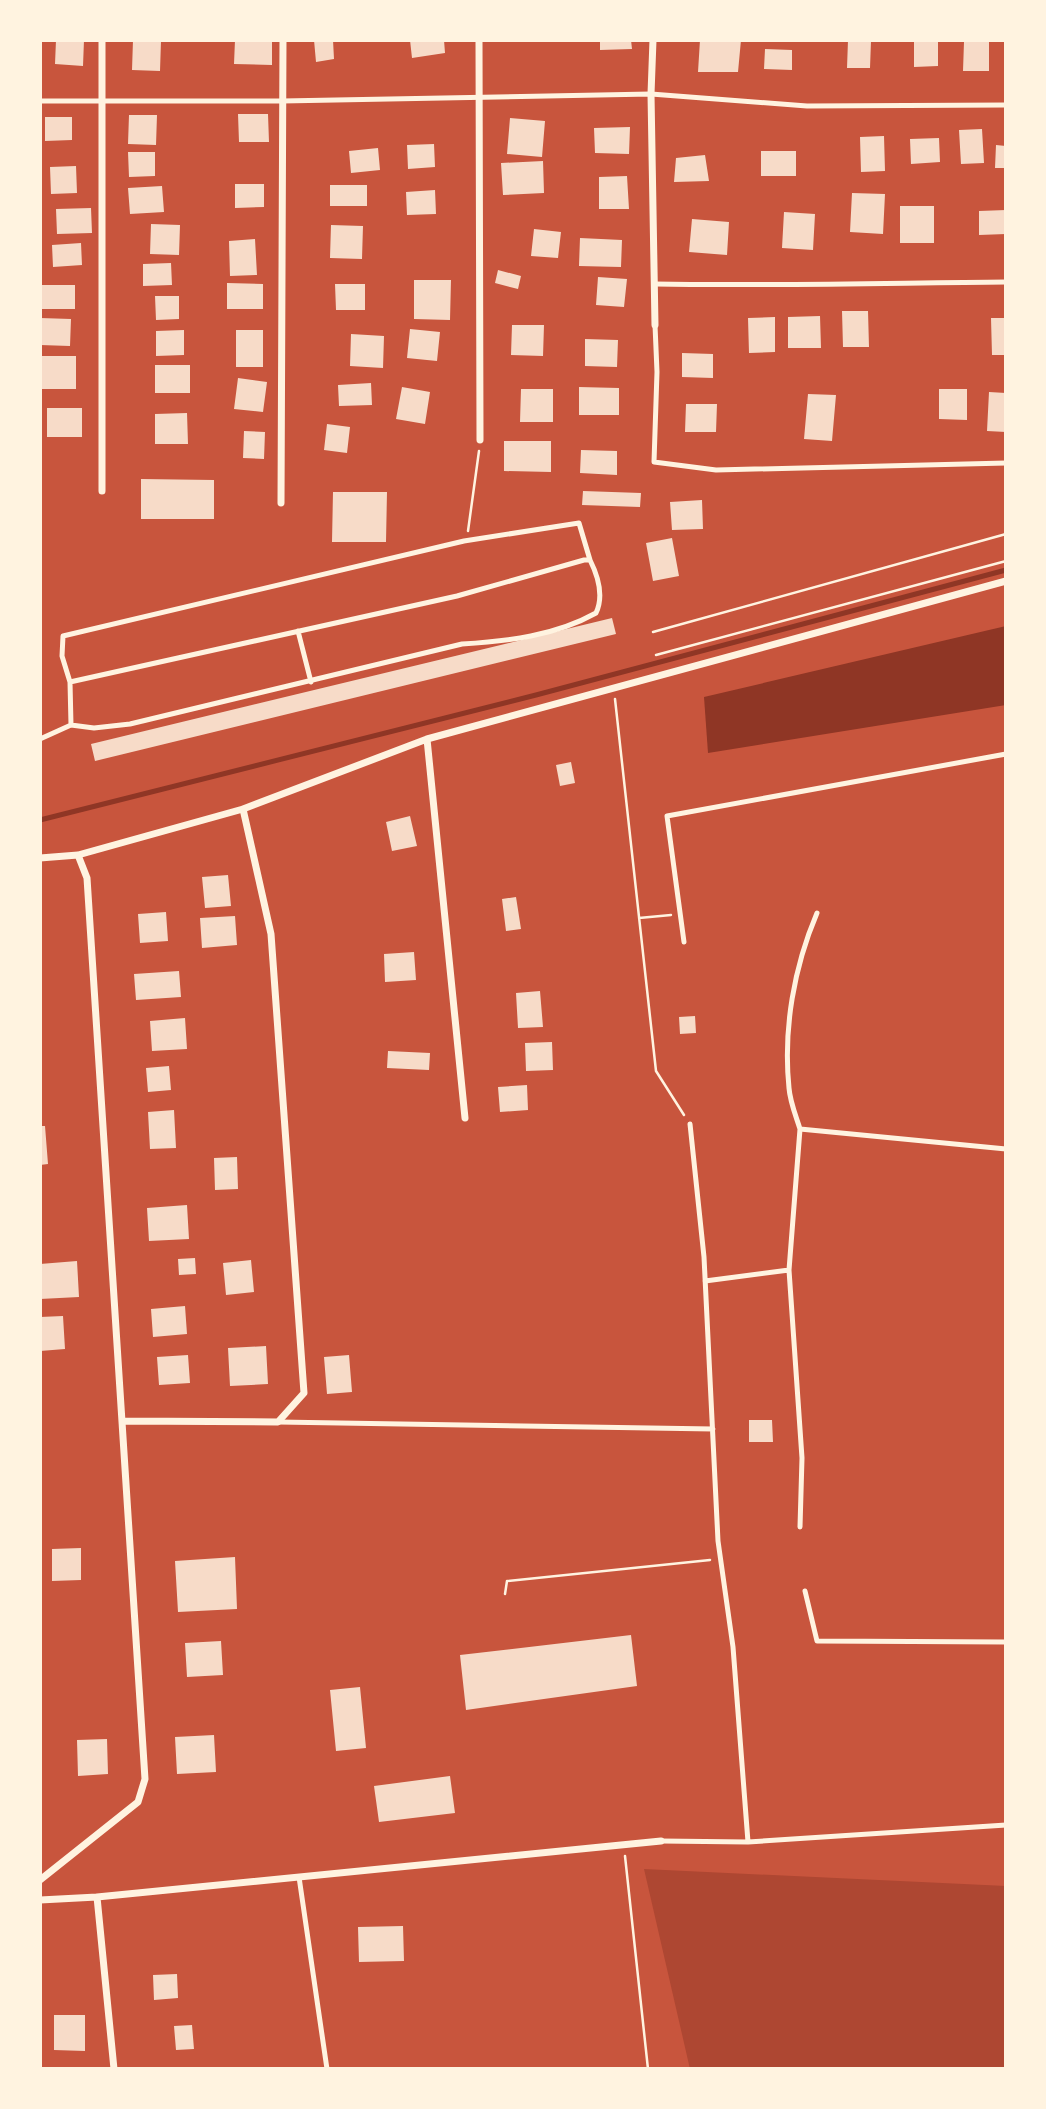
<svg xmlns="http://www.w3.org/2000/svg" width="1046" height="2109" font-family="Inter,sans-serif">
<rect width="100%" height="100%" fill="#c8553d"/>
<!-- green -->
<path fill="#ae4732" d="M644 1869 1006 1886V2069H690Z"/>
<!-- water -->
<path fill="#8f3625" d="M1006 626V705L708 753 704 697Z"/>
<g fill="none" stroke-linecap="round" stroke-linejoin="round">
<!-- stream -->
<path stroke="#8f3625" stroke-width="5" d="M40 820 536 695 1006 570"/>
</g>
<!-- building -->
<path fill="#f7dbc8" d="M56 40H84L83 66 55 64Z
M133 40 161 41 160 71 132 70Z
M235 40H272V65L234 64Z
M314 40H333L334 59 316 62Z
M410 40H444L445 53 412 58Z
M600 40H631L632 49 600 50Z
M700 40H741L738 72H698Z
M848 40 871 41 870 68H847Z
M914 40H938V66L914 67Z
M964 42H989V71H963Z
M765 49 792 50V70L764 69Z
M238 114H268L269 142H239Z
M129 115H157L156 145 128 144Z
M45 117H72V140L45 141Z
M510 118 545 121 542 157 507 154Z
M630 127 629 154 595 153 594 128Z
M982 129 984 163 961 164 959 130Z
M884 136 885 171 861 172 860 137Z
M939 138 940 162 911 164 910 139Z
M434 144 435 167 408 169 407 145Z
M996 145 1006 146V168H995Z
M378 148 380 170 351 173 349 151Z
M761 151H796V176H761Z
M128 152H155V176L129 177Z
M705 155 709 181 674 182 676 158Z
M543 161 544 193 503 195 501 163Z
M76 166 77 193 51 194 50 167Z
M627 176 629 209H599V177Z
M235 184H264V207L235 208Z
M330 185H367V206H330Z
M162 186 164 212 130 214 128 188Z
M435 190 436 214 407 215 406 192Z
M852 193 885 194 883 234 850 232Z
M900 206H934V243H900Z
M91 208 92 233 57 234 56 209Z
M1006 210V234L979 235V211Z
M784 212 815 214 813 250 782 248Z
M692 219 729 222 727 255 689 252Z
M151 224 180 225 179 255 150 254Z
M331 225 363 226 362 259 330 258Z
M534 229 561 232 558 258 531 256Z
M580 238 622 240 621 267 579 266Z
M255 239 257 275 230 276 229 241Z
M81 243 82 265 53 267 52 245Z
M171 263 172 285 143 286V264Z
M498 270 521 276 518 289 495 283Z
M598 277 627 279 624 307 596 305Z
M414 280H451L450 320 414 319Z
M227 283 263 284V309H227Z
M335 284H365V310H336Z
M40 285H75V309H40Z
M155 296H179V319L156 320Z
M842 311H868L869 347H843Z
M820 316 821 348H788V317Z
M775 317V352L749 353 748 318Z
M40 318 71 319 70 346 40 345Z
M991 318H1006V355H992Z
M512 325H544L543 356 511 355Z
M410 329 440 332 437 361 407 358Z
M184 330V355L156 356V331Z
M236 330H263V367H236Z
M351 334 384 336 383 368 350 366Z
M585 339 618 340 617 367 585 366Z
M682 353 713 354V378L682 377Z
M40 356H76V389H40Z
M155 365H190V393H155Z
M238 378 267 382 263 412 234 409Z
M371 383 372 405 339 406 338 385Z
M402 387 430 392 425 424 396 419Z
M579 387 619 388V415H579Z
M521 389H553V422H520Z
M939 389H967V420L939 419Z
M989 392 1006 393V432L987 431Z
M808 394 836 395 832 441 804 439Z
M686 404H717L716 432H685Z
M47 408H82V437H47Z
M187 413 188 444H155V414Z
M327 424 350 427 347 453 324 450Z
M244 431 265 432 264 459 243 458Z
M504 441H551V472L504 471Z
M581 450 617 451V475L580 473Z
M141 479 214 480V519H141Z
M583 491 641 493 640 507 582 505Z
M333 492H387L386 542H332Z
M702 500 703 529 672 530 670 502Z
M672 538 679 576 653 581 646 543Z
M612 618 616 634 95 761 91 744Z
M571 762 575 783 560 786 556 765Z
M410 816 417 846 392 851 386 822Z
M228 875 231 906 205 908 202 877Z
M516 897 521 929 506 931 502 899Z
M166 912 168 941 140 943 138 914Z
M235 916 237 945 202 948 200 918Z
M414 952 416 980 385 982 384 954Z
M179 971 181 997 136 1000 134 974Z
M540 991 543 1027 518 1028 516 993Z
M695 1016 696 1033 680 1034 679 1017Z
M185 1018 187 1049 152 1051 150 1021Z
M552 1042 553 1070 526 1071 525 1043Z
M388 1051 430 1053 429 1070 387 1068Z
M169 1066 171 1090 148 1092 146 1068Z
M527 1085 528 1110 500 1112 498 1087Z
M174 1110 176 1148 150 1149 148 1112Z
M40 1126H45L48 1164 40 1165Z
M237 1157 238 1189 215 1190 214 1158Z
M187 1205 189 1239 149 1241 147 1208Z
M195 1258 196 1274 179 1275 178 1259Z
M251 1260 254 1292 226 1295 223 1263Z
M77 1261 79 1297 40 1299V1264Z
M185 1306 187 1334 153 1337 151 1309Z
M63 1316 65 1349 40 1351V1317Z
M266 1346 268 1384 230 1386 228 1348Z
M188 1355 190 1383 159 1385 157 1357Z
M349 1355 352 1392 327 1394 324 1357Z
M749 1420H772L773 1442H749Z
M81 1548V1580L52 1581V1549Z
M235 1557 237 1609 178 1612 175 1561Z
M631 1635 637 1686 466 1710 460 1655Z
M221 1641 223 1675 187 1677 185 1643Z
M360 1687 366 1748 336 1751 330 1690Z
M214 1735 216 1772 177 1774 175 1737Z
M107 1739 108 1774 78 1776 77 1740Z
M450 1776 455 1813 379 1822 374 1786Z
M403 1926 404 1961 359 1962 358 1927Z
M177 1974 178 1998 154 2000 153 1975Z
M54 2015H85V2051L54 2050Z
M192 2025 194 2049 176 2050 174 2026Z"/>
<g fill="none" stroke-linecap="round" stroke-linejoin="round">
<!-- path -->
<path stroke="#fff3e0" stroke-width="2.5" d="M468 531 479 451
M653 632 1006 534
M656 655 1006 561
M615 699 656 1071 684 1115
M639 918 671 915
M505 1594 507 1581 710 1560
M625 1856 648 2069"/>
<!-- service -->
<path stroke="#fff3e0" stroke-width="5" d="M40 101H282L651 94 807 106 1006 105
M655 284C772 286 889 283 1006 282
M655 325 657 372 654 462 716 470 1006 463
M298 631 311 682
M70 682 62 656 63 636 464 541 579 523 590 560
M40 739 71 725 94 728 130 724 462 644C508 641 555 636 596 613 604 596 598 576 590 560H584L457 596 70 682 71 725
M817 913C794 967 783 1029 789 1088 790 1102 796 1116 800 1129L1006 1149
M684 942 667 816 1006 754
M690 1124 704 1257 718 1541 733 1647 748 1842
M705 1281 789 1270
M278 1422 713 1429
M800 1527 802 1458 789 1270 800 1129
M805 1591 817 1641 1006 1642
M661 1841 748 1842 1006 1825
M299 1877 327 2069"/>
<!-- minor -->
<path stroke="#fff3e0" stroke-width="7" d="M102 40V491
M479 40 480 440
M653 40 651 94 655 325
M281 503 283 40
M427 739 465 1118
M40 858 78 855 243 809 427 739 1006 581
M122 1421 278 1422 304 1393 271 934 243 809
M40 1880 138 1802 145 1779 87 878 78 855
M97 1897 114 2069
M40 1900 97 1897 661 1841"/>
</g>
<!-- border -->
<rect width="1046" height="2109" fill="none" stroke="#fff3e0" stroke-width="84"/>
</svg>
